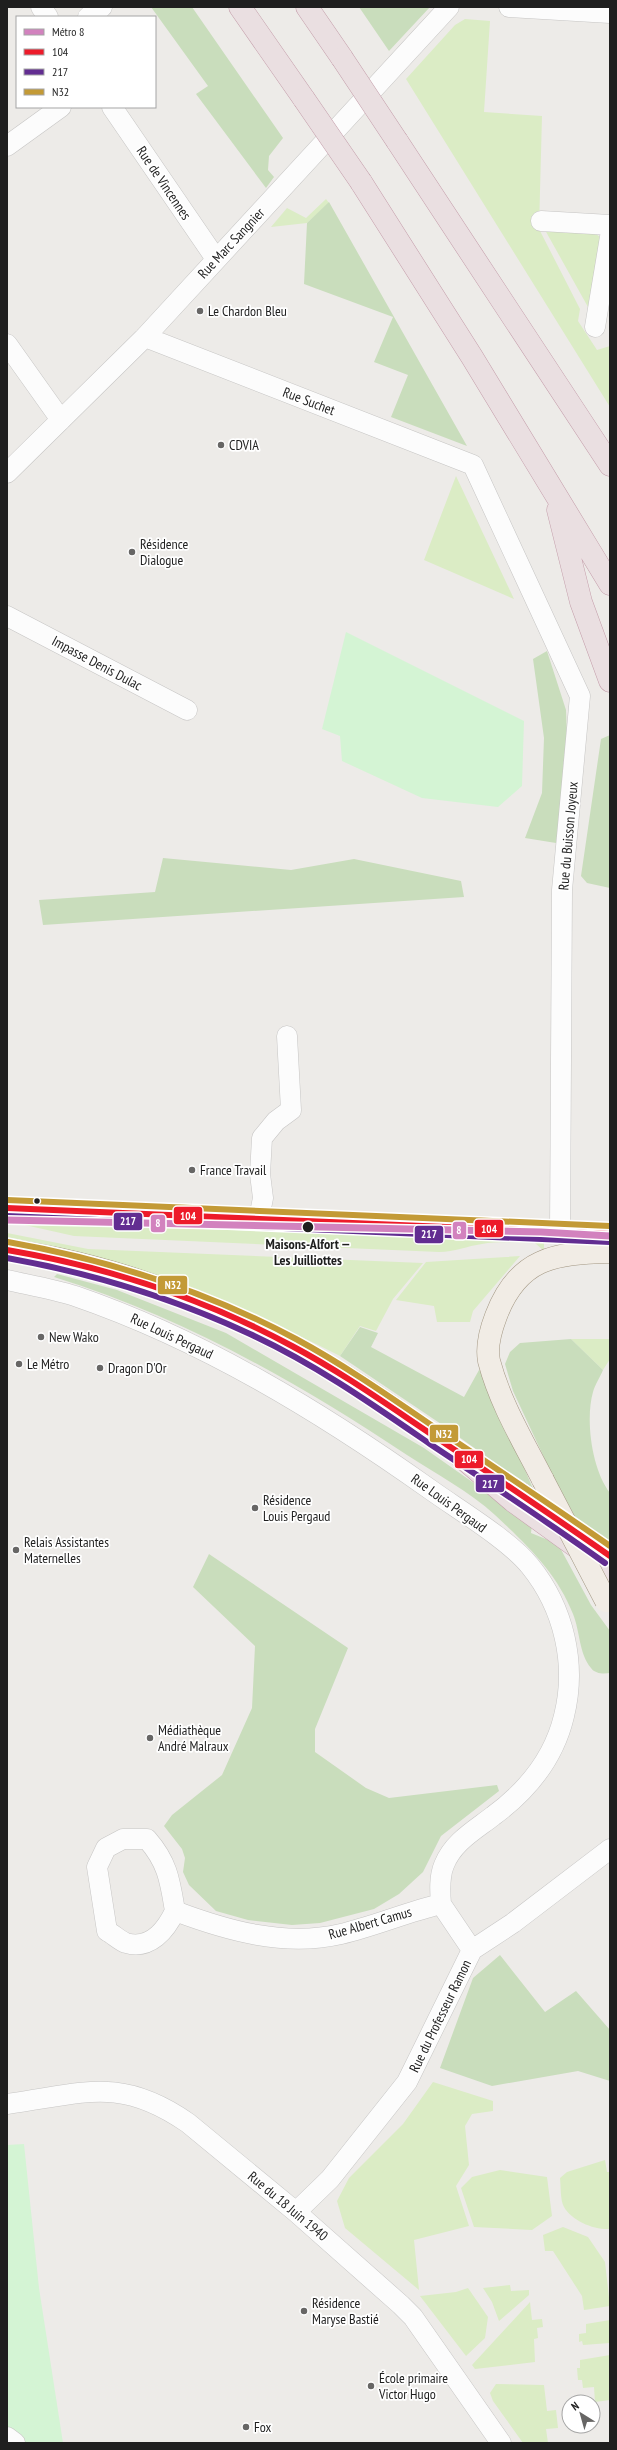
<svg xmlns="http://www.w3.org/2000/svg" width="617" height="2450" font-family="'PT Sans Narrow',sans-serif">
<rect width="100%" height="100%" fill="#edebe8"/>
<!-- grass -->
<path fill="#dbecc5" d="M465 19 490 21 484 112 542 116 539 229 580 309 578 321 597 350 610 346V407L406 79 455 25Z
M326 199 329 203 307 223 271 227 287 208 306 218Z
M545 230 595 233 601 238 588 307Z
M456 476 514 599 424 560Z
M7 1219 544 1242V1251L535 1243C518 1243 500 1241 482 1244 467 1246 455 1252 439 1252L74 1236 7 1221Z
M7 1233 88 1249 423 1263 393 1299 376 1331 360 1326 340 1356C257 1314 171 1278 81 1253 57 1246 32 1242 7 1237Z
M520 1256 473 1311 470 1322H437L434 1306 396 1300 426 1262Z
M571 1339H609L610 1359 603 1370Z
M433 2082 493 2101V2111L472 2114 465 2126 469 2165 456 2186 469 2226 414 2240 419 2290 345 2228 337 2201 349 2178 403 2124Z
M605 2160 607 2172H610V2229C594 2230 572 2221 564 2207 560 2200 561 2186 560 2178L567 2172Z
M500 2170 547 2177 552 2216 532 2230 474 2227 461 2188 472 2177Z
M563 2227 588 2237 605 2262 610 2306 584 2310 582 2296 553 2251H545L543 2235Z
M510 2285 511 2291 529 2290V2295L499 2321 492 2302 483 2288Z
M468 2288 488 2317 485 2338 466 2356 420 2296 456 2292Z
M530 2302 532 2320 542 2319 543 2327 537 2328 538 2338 534 2339 535 2362 475 2369 472 2365Z
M610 2320V2343L583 2345 582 2341 579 2342V2334L586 2333V2324Z
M610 2355V2400L595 2402 594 2387 583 2388 582 2380H578L577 2368H580V2360Z
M496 2384 544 2385 547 2411 556 2410 558 2428 546 2429 548 2443H523L493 2401 490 2393Z"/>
<!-- forest -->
<path fill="#c9ddbc" d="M151 7H192L283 138 269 156 268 170 274 177 266 188 196 94 208 86Z
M359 7H430L389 51Z
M329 202 467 446 391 417 408 375 374 362 393 317 304 284 307 223Z
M547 651 566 710 568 765 556 843 525 838 542 793 544 738 533 659Z
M610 735V888L587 883 581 876 601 739Z
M163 858 291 870 354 859 461 881 464 897 43 925 39 900 155 892Z
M57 1274 117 1290 226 1333 424 1448 532 1524 531 1533 558 1544 591 1605 610 1631V1673C604 1674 595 1674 591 1668 579 1654 580 1631 573 1614 557 1573 527 1545 495 1515 469 1491 436 1474 407 1455 297 1382 181 1316 54 1277Z
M360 1327 378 1333 371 1347 464 1397 479 1370 483 1373 534 1491 441 1424 340 1356Z
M571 1339 603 1370C600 1377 595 1385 593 1392 585 1420 592 1470 610 1493V1550L576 1526 513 1391 505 1364 510 1352 520 1343Z
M209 1554 348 1648 315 1729V1752L366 1788 389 1798 497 1785 499 1791 441 1836 423 1872 399 1894 374 1909 320 1923 292 1925 248 1920 216 1911 189 1885 183 1872 185 1858 182 1849 164 1826 172 1815 222 1775 252 1708 255 1646 193 1587Z
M500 1955 545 2012 576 1991 610 2030V2081L578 2071 492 2086 440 2068 473 1978Z"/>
<!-- park -->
<path fill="#d4f4d4" d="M346 632 524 721 522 786 498 807 422 798 342 761 340 736 322 729Z
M24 2144 39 2288 63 2443H15L7 2437V2145Z"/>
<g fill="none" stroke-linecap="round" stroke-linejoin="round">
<!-- minor casing -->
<g stroke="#c6c5c4" stroke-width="21">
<path id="minor" d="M41 7 48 17
M509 7 610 13
M88 17 102 7
M112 107 216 259
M7 146 61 107
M541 221 610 225
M595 327 610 237
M145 337 473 465 580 696 562 890 560 1231
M7 344 61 420
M7 473 145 337 449 7
M7 616 187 710
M259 1218 263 1198 260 1174 262 1138 276 1121 291 1110 287 1036
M7 1280C29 1285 53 1289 75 1296 203 1340 321 1412 431 1490 459 1510 509 1540 530 1566 564 1608 577 1664 564 1716 554 1758 527 1791 493 1816 475 1830 453 1842 444 1865 439 1877 440 1892 441 1904
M123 1839H147C168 1863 170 1881 175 1911 166 1930 150 1950 126 1943 120 1941 113 1934 107 1931L97 1867 106 1848Z
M175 1911C228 1931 285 1947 341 1934 375 1926 407 1912 441 1904L472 1950
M7 2104C83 2094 119 2075 188 2123L296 2212 401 2305 413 2317 501 2443
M296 2212 330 2179 407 2082 472 1950 513 1923 610 1849
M7 2437 15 2443"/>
</g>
<!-- major casing -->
<g stroke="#a49884" stroke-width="23">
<path id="major" d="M7 1208 610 1234
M7 1250C118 1265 229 1310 326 1365 376 1393 420 1428 467 1459
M543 1480C523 1441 500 1403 489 1361 486 1346 491 1329 496 1316 518 1258 554 1253 610 1252
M520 1493 610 1556"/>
</g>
<!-- highway casing -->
<g stroke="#c49daa" stroke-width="23">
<path id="highway" d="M240 7 304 99
M307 7 342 58
M397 141 610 465
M361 182 472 357 610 584
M558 510 581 602 610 681
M451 1448 513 1501 610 1571"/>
</g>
<!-- minor -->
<use href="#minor" stroke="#fcfcfc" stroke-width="20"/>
<!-- major -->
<use href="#major" stroke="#f1ece5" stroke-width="22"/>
<!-- highway -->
<use href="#highway" stroke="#eadfe1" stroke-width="22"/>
<!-- major-bridge casing -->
<g stroke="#a49884" stroke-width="23" stroke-linecap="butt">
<path id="major-bridge" d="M543 1480 606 1601"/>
</g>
<!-- highway-bridge casing -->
<g stroke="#c49daa" stroke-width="23" stroke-linecap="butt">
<path id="highway-bridge" d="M342 58 397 141
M304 99 361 182"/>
</g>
<!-- major-bridge -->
<use href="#major-bridge" stroke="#f1ece5" stroke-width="22"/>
<!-- highway-bridge -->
<use href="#highway-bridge" stroke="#eadfe1" stroke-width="22"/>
<!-- bus-1 casing -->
<g stroke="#fff" stroke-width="9">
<path id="bus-1" d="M7 1208 610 1234
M7 1250C107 1267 203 1298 292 1346 343 1373 389 1406 437 1438 495 1477 553 1516 610 1556"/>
</g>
<!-- bus-2 casing -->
<g stroke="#fff" stroke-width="9">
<path id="bus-2" d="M7 1216 610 1242
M7 1258C91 1273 173 1298 250 1334 315 1364 372 1404 430 1444 489 1483 548 1522 605 1563"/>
</g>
<!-- bus-3 casing -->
<g stroke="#fff" stroke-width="9">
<path id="bus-3" d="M7 1200 610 1226
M8 1242C109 1260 206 1291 296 1339 346 1366 393 1399 440 1431 497 1469 554 1507 610 1546"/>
</g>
<!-- bus-1 -->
<use href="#bus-1" stroke="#ed1b2a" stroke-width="6"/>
<!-- bus-2 -->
<use href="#bus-2" stroke="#622d91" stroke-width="6"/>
<!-- bus-3 -->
<use href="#bus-3" stroke="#c39a36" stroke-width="6"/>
<!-- metro-1 casing -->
<g stroke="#fff" stroke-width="10">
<path id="metro-1" d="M7 1220 541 1232 610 1236"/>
</g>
<!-- metro-1 -->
<use href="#metro-1" stroke="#d282be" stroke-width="7"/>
</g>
<!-- markers -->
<g fill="#676665" stroke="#fff" stroke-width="1.5">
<circle cx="200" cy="311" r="4"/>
<circle cx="221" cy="445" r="4"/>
<circle cx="132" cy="552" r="4"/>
<circle cx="192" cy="1170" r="4"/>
<circle cx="41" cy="1337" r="4"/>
<circle cx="19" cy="1364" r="4"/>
<circle cx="100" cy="1368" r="4"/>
<circle cx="255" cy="1508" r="4"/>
<circle cx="16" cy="1550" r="4"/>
<circle cx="150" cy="1738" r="4"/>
<circle cx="304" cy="2311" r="4"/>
<circle cx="371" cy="2386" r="4"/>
<circle cx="246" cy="2427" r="4"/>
</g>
<g fill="#1f1f1f" stroke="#fff" stroke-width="1.5">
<circle cx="37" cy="1201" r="3.5"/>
<circle cx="308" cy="1227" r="6"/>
</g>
<g text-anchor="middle" stroke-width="3.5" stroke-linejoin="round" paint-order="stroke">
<!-- street labels -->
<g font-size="14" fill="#1f1f1f" stroke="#fff">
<text transform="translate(164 183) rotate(56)" y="5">Rue de Vincennes</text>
<text transform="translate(231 243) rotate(-47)" y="5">Rue Marc Sangnier</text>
<text transform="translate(309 401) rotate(21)" y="5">Rue Suchet</text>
<text transform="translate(97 663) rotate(28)" y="5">Impasse Denis Dulac</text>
<text transform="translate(568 836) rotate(-85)" y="5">Rue du Buisson Joyeux</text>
<text transform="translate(172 1336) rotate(25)" y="5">Rue Louis Pergaud</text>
<text transform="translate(449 1503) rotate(36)" y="5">Rue Louis Pergaud</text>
<text transform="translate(370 1923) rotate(-16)" y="5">Rue Albert Camus</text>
<text transform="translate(440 2016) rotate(-64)" y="5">Rue du Professeur Ramon</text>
<text transform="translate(288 2206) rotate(40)" y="5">Rue du 18 Juin 1940</text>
</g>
<!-- poi labels -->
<g font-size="14" fill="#1f1f1f" stroke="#fff" text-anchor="start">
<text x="208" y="316">Le Chardon Bleu</text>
<text x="229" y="450">CDVIA</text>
<text x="140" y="549">Résidence<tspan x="140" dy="16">Dialogue</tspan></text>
<text x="200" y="1175">France Travail</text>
<text x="49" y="1342">New Wako</text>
<text x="27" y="1369">Le Métro</text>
<text x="108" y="1373">Dragon D'Or</text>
<text x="263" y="1505">Résidence<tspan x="263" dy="16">Louis Pergaud</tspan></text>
<text x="24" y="1547">Relais Assistantes<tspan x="24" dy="16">Maternelles</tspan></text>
<text x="158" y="1735">Médiathèque<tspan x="158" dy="16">André Malraux</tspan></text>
<text x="312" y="2308">Résidence<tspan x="312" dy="16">Maryse Bastié</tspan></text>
<text x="379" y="2383">École primaire<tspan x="379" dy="16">Victor Hugo</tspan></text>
<text x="254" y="2432">Fox</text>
</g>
<!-- stop labels -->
<g font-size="14" font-weight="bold" fill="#1f1f1f" stroke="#fff">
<text x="308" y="1249">Maisons-Alfort —<tspan x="308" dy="16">Les Juilliottes</tspan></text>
</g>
</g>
<g stroke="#fff" stroke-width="1.5">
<rect x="173" y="1206" width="30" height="19" rx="4" fill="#ed1b2a"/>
<rect x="113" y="1212" width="30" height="19" rx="4" fill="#622d91"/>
<rect x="150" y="1214" width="16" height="19" rx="4" fill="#d282be"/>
<rect x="474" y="1219" width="30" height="19" rx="4" fill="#ed1b2a"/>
<rect x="452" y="1221" width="15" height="19" rx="4" fill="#d282be"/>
<rect x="414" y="1225" width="30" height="19" rx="4" fill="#622d91"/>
<rect x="157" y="1275" width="31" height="20" rx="4" fill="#c39a36"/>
<rect x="429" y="1424" width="30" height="19" rx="4" fill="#c39a36"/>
<rect x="454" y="1450" width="30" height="19" rx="4" fill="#ed1b2a"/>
<rect x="475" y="1474" width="30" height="19" rx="4" fill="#622d91"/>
</g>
<g font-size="11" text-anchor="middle" font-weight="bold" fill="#fff">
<text x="188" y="1220">104</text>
<text x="128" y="1225">217</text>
<text x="158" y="1227">8</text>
<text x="489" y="1233">104</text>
<text x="459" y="1234">8</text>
<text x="429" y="1238">217</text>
<text x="173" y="1289">N32</text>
<text x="444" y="1438">N32</text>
<text x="469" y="1463">104</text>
<text x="490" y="1488">217</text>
</g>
<!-- border -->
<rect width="617" height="2450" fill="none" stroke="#1f1f1f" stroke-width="16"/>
<!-- legend -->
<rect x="16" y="16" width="140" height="92" fill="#ffffff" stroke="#a5a5a5"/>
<rect x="24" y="29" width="20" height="6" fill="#d282be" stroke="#a5a5a5"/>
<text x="52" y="36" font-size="12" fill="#1f1f1f">Métro 8</text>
<rect x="24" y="49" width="20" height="6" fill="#ed1b2a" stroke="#a5a5a5"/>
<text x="52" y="56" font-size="12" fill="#1f1f1f">104</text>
<rect x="24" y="69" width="20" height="6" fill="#622d91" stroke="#a5a5a5"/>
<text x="52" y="76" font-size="12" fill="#1f1f1f">217</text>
<rect x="24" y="89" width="20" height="6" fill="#c39a36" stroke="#a5a5a5"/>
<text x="52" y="96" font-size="12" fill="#1f1f1f">N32</text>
<!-- north arrow -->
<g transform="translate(581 2414) rotate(323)"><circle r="19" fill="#ffffff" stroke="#a5a5a5"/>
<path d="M0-3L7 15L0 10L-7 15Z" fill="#676665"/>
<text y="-6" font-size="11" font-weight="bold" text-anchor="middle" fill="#1f1f1f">N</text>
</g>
</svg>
